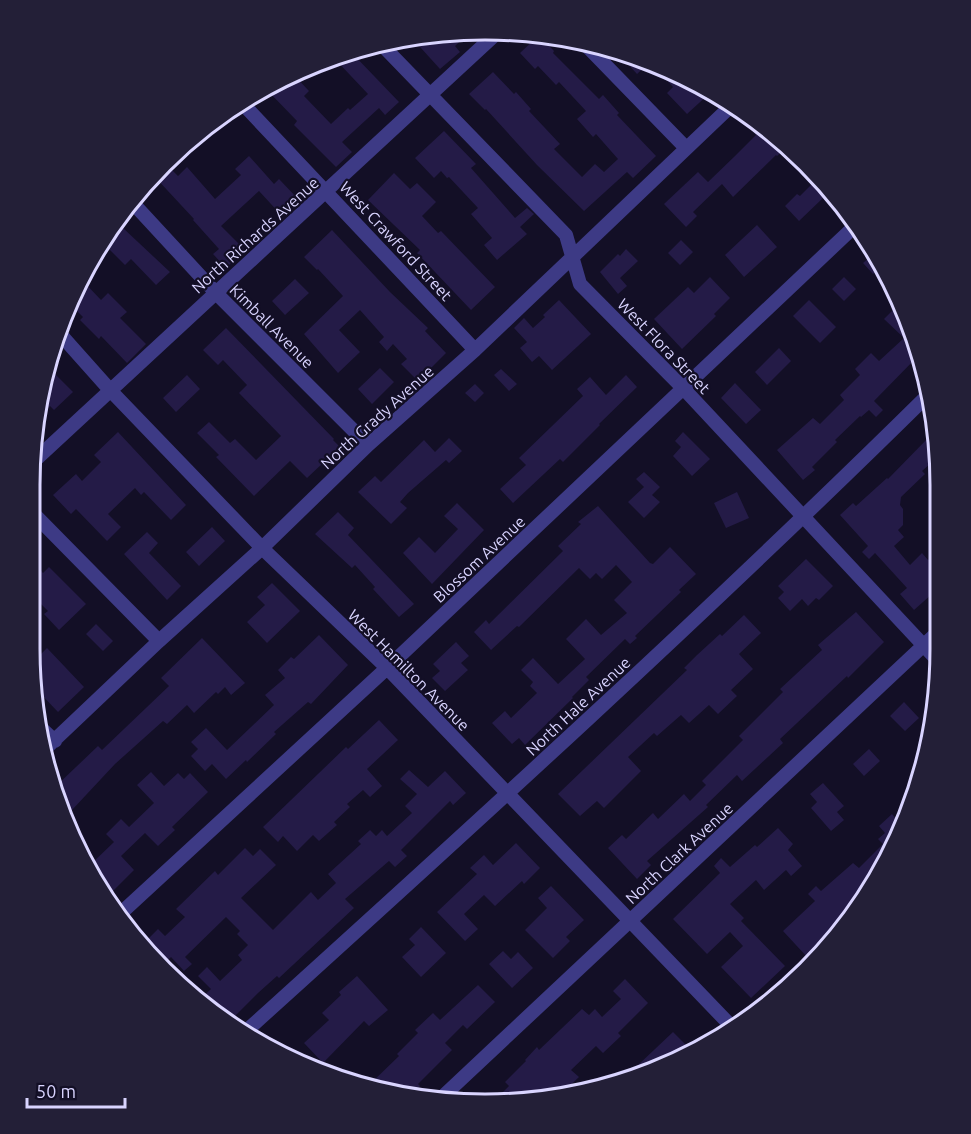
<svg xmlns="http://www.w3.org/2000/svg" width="971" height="1134" font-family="Ubuntu,sans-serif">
<rect width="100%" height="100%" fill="#130f26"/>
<!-- building -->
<path fill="#241b47" d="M469 33 455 46 460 52 440 69 411 37 426 34Z
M539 35 554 51 553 53 599 99 603 95 619 113 617 115 656 156 633 178 627 172 584 211 537 165 486 109 485 110 469 94 493 72 514 94 516 92 531 109 529 111 560 144 554 149 582 177 595 164 604 172 618 159 596 134 593 137 577 119 586 111 559 82 556 85 538 66 535 69 520 53Z
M614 49 649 63 637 74Z
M351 52 399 102 385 115 379 108 342 142 352 152 336 167 294 125 297 121 267 90 274 84 294 75 309 91 304 96 331 124 348 108 350 110 368 94 333 57Z
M652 64 687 77 711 92 687 114 667 93 673 87Z
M753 118 763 124 787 147 777 156 776 155 733 197 722 184 693 212 697 216 686 227 664 204 698 172 708 182 735 156 756 135 747 125Z
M444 131 476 164 471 168 515 218 527 208 534 214 520 227 527 234 497 260 484 245 492 238 471 214 478 208 449 177 447 178 441 171 434 178 415 158Z
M249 156 274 184 279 179 299 200 282 216 259 191 221 226 245 250 226 268 213 254 219 249 193 220 194 219 154 176 166 164 178 176 187 167 215 199 241 175 235 169Z
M394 173 410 189 417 183 436 202 422 216 438 233 441 231 495 287 471 310 417 253 420 250 368 200Z
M819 177 839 201 832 207 823 198 799 221 785 206 797 194 800 196Z
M757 225 777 247 744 277 725 255Z
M123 228 170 272 156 285 131 259 125 265 103 243 112 229 117 234Z
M332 230 390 292 428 328 425 331 446 353 418 381 401 364 407 359 393 344 387 351 379 342 384 337 360 310 339 330 360 352 338 373 304 334 343 296 318 269 317 270 304 257Z
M681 240 693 252 680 265 668 253Z
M626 249 638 261 620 278 627 286 618 294 600 272 618 254 620 256Z
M876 252 883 265 873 274 863 263Z
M710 277 730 298 714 314 716 316 682 349 654 319 688 287 694 293Z
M844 277 856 289 844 301 832 289Z
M295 279 309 293 285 315 272 301Z
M82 280 101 300 108 293 127 312 120 318 146 344 127 363 101 336 99 339 80 320 83 317 71 305 77 285Z
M559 300 591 334 552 370 539 356 532 362 520 348 527 342 514 328 524 318 533 328 545 317 543 315Z
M809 300 836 327 820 343 793 316Z
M900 303 917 339 919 355 874 401 883 410 876 417 869 410 861 417 860 416 835 440 837 442 812 467 815 470 803 480 777 450 813 418 820 424 844 400 840 395 860 375 855 369 871 353 879 361 904 338 884 319Z
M226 328 334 439 333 440 340 447 307 478 290 461 254 496 216 457 219 455 197 433 209 422 230 443 235 439 256 460 281 436 239 393 247 385 223 360 218 365 203 350Z
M779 348 791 361 767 385 755 372Z
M380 368 394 382 372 404 358 389Z
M501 369 517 384 509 391 494 375Z
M51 370 73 392 54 410 50 406 36 421Z
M187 375 200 389 176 412 163 398Z
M626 375 637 387 599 424 600 425 563 462 560 459 513 503 500 489 526 465 519 458 583 396 577 389 590 377 606 395Z
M735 383 761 410 746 424 721 398Z
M475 384 484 393 475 402 465 393Z
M118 432 186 505 171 520 144 492 141 495 135 488 108 514 121 527 107 541 76 509 71 514 53 495 76 474 82 481 101 462 94 455Z
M683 432 710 459 692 476 673 456 681 447 675 441Z
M930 436 938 445 940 455 922 471 925 474 901 497 900 505 903 509V525L898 530 904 537 894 546 910 565 922 553 928 560 936 553 941 558V586L914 610 900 594 907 588 875 553 869 559 862 552 868 546 840 515 853 503 856 506 887 478 888 479Z
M449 438 462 451 449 463 446 460 408 493 400 502 407 508 391 524 358 492 375 476 381 482 424 440 435 452Z
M644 472 660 487 652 495 660 502 644 518 628 502 644 487 636 479Z
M737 492 749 518 726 528 714 503Z
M457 503 484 530 432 584 403 553 419 537 435 553 458 529 444 516Z
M598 506 650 563 653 564 670 547 696 574 679 590 681 592 635 636 637 638 630 644 625 639 586 677 589 680 572 697 573 698 525 745 519 738 512 744 492 723 505 711 511 718 537 693 530 686 533 682 521 670 533 658 558 684 585 659 566 639 586 619 601 635 627 613 614 600 632 582 616 565 602 579 596 573 590 579 579 568 519 627 517 626 491 650 474 632 486 620 489 624 563 551 558 546 581 524 578 522Z
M338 512 354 528 348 535 414 604 399 617 373 589 375 587 355 565 352 568 315 534Z
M212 527 225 541 199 566 186 552Z
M147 532 158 543 149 553 181 586 167 600 124 554Z
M806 559 833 586 819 600 816 598 808 606 802 599 790 611 778 598 784 592 778 586Z
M32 561 43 573 49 567 86 604 59 630 44 614 48 611 31 594Z
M272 583 300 611 267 643 247 622 265 605 257 597Z
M856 612 884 642 848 678 847 676 780 739 783 743 742 781 737 775 706 805 708 807 647 861 651 865 637 879 608 848 622 835 626 839 653 813 658 819 684 794 690 801 706 785 702 781 743 740 739 736 783 692 780 689 822 650 818 645Z
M744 615 761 633 739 654 753 669 731 690 737 696 718 714 709 705 689 723 681 715 657 736 654 733 628 757 641 771 604 808 597 801 580 816 558 794 687 670 684 668 697 655 720 634 722 636Z
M96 624 113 641 103 651 86 634Z
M319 635 348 665 311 704 308 702 274 732 276 734 247 762 246 760 226 779 212 764 205 771 191 756 198 749 191 742 206 728 227 750 274 705 265 695 285 678 278 670 291 657 294 659Z
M202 638 245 683 231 695 225 687 218 694 216 692 194 713 187 705 167 724 163 721 115 764 72 810 56 793 54 788 98 746 102 750 169 686 161 678Z
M456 642 469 656 461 663 468 670 445 691 432 678 440 671 433 664Z
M47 648 84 687 58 712 35 688 32 663Z
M904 702 919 718 905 731 890 716Z
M379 720 398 740 367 769 382 786 370 797 363 790 347 804 350 807 334 822 337 825 319 841 313 835 297 851 283 836 278 842 263 827 346 747 348 749Z
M869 749 880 761 864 776 853 764Z
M409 770 428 787 445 771 466 793 453 805 450 801 401 850 407 856 395 867 389 861 345 899 354 908 279 978 277 976 258 993 228 1023 200 999 211 989 198 976 207 967 220 981 242 960 238 955 248 945 237 934 240 931 226 917 185 957 192 964 184 971 171 957 163 965 143 944 158 929 165 936 185 917 176 909 215 871 218 875 245 848 253 856 260 849 276 865 241 898 273 930 311 892 318 900 336 883 328 874 361 844 358 841 370 830 376 836 382 830 387 836 412 813 405 806 417 794 400 779Z
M151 772 164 786 178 773 184 779 190 773 208 792 172 827 175 830 158 846 145 833 121 856 134 870 108 896 88 867 114 842 106 834 121 819 129 827 154 803 137 785Z
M823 783 844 806 837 812 844 820 831 831 811 808 817 802 810 794Z
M892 814 904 828 864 901 849 920 808 958 783 931 815 901 808 894 816 886 821 891 853 863 859 868 883 844 878 839 885 833 879 826Z
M778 828 793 844 788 850 802 866 791 876 786 870 764 890 756 880 730 904 744 918 741 921 785 966 751 998 721 967 743 946 730 932 707 954 673 919 720 873 714 866 721 858 730 867 755 845 757 847Z
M516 843 540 868 524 884 522 881 495 906 484 895 464 914 478 929 465 941 437 912 477 874 470 868 484 855 493 865Z
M551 886 584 920 566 937 570 941 553 958 525 930 547 908 538 898Z
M421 927 446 953 421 977 402 957 415 945 409 939Z
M503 951 511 959 518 952 533 968 512 988 489 964Z
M357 976 388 1010 369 1026 364 1021 323 1063 304 1043 329 1020 322 1013 341 995 339 992Z
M625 979 648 1003 618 1033 621 1036 603 1053 596 1046 571 1070 579 1077 558 1097 545 1100H495L509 1086 505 1082 526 1061 525 1060 537 1047 539 1050 582 1009 589 1015 595 1009 602 1017 621 999 613 991Z
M478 985 495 1002 467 1029 463 1025 445 1043 452 1050 418 1084 420 1086 410 1096 369 1085 399 1056 397 1054 418 1033 415 1030 433 1013 440 1020Z
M673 1032 693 1052 632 1080 619 1083Z"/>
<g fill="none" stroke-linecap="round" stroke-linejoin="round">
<!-- street -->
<path stroke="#3d3a85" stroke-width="14" d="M583 42 686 148
M381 44 566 235 580 284 684 389 940 663
M242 103 475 350
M131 201 216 293 368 445
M61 335 110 390 262 548 387 668 733 1028
M33 462 499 31
M32 512 159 641
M40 727 55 741
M43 751 159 641 262 548 368 445 475 350 732 105
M120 914 387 668 856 225
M244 1033C475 824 706 614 928 395
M439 1100 941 629"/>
</g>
<g text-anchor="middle" stroke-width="4.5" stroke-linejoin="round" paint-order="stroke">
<!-- street labels -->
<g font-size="16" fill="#d9d4ff" stroke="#130f26">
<text transform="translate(255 235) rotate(-42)" y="6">North Richards Avenue</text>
<text transform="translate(396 241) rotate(47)" y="6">West Crawford Street</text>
<text transform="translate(272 326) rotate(45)" y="6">Kimball Avenue</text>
<text transform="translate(664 346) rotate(46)" y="6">West Flora Street</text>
<text transform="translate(377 417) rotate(-42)" y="6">North Grady Avenue</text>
<text transform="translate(479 559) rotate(-43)" y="6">Blossom Avenue</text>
<text transform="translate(409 670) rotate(45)" y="6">West Hamilton Avenue</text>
<text transform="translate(578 706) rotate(-43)" y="6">North Hale Avenue</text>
<text transform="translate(679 853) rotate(-43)" y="6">North Clark Avenue</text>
</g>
</g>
<!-- crop -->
<path d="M0 0H971V1134H0ZM485 40H485A445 445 0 0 1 930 485V649A445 445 0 0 1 485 1094H485A445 445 0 0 1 40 649V485A445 445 0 0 1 485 40Z" fill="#231f37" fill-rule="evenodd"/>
<path fill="none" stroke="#d9d4ff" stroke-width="3" d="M485 40H485A445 445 0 0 1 930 485V649A445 445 0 0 1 485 1094H485A445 445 0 0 1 40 649V485A445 445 0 0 1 485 40Z"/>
<!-- scale -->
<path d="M27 1098v9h98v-9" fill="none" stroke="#d9d4ff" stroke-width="3"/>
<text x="36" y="1098" font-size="18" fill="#d9d4ff" stroke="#130f26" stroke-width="4.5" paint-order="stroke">50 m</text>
</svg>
